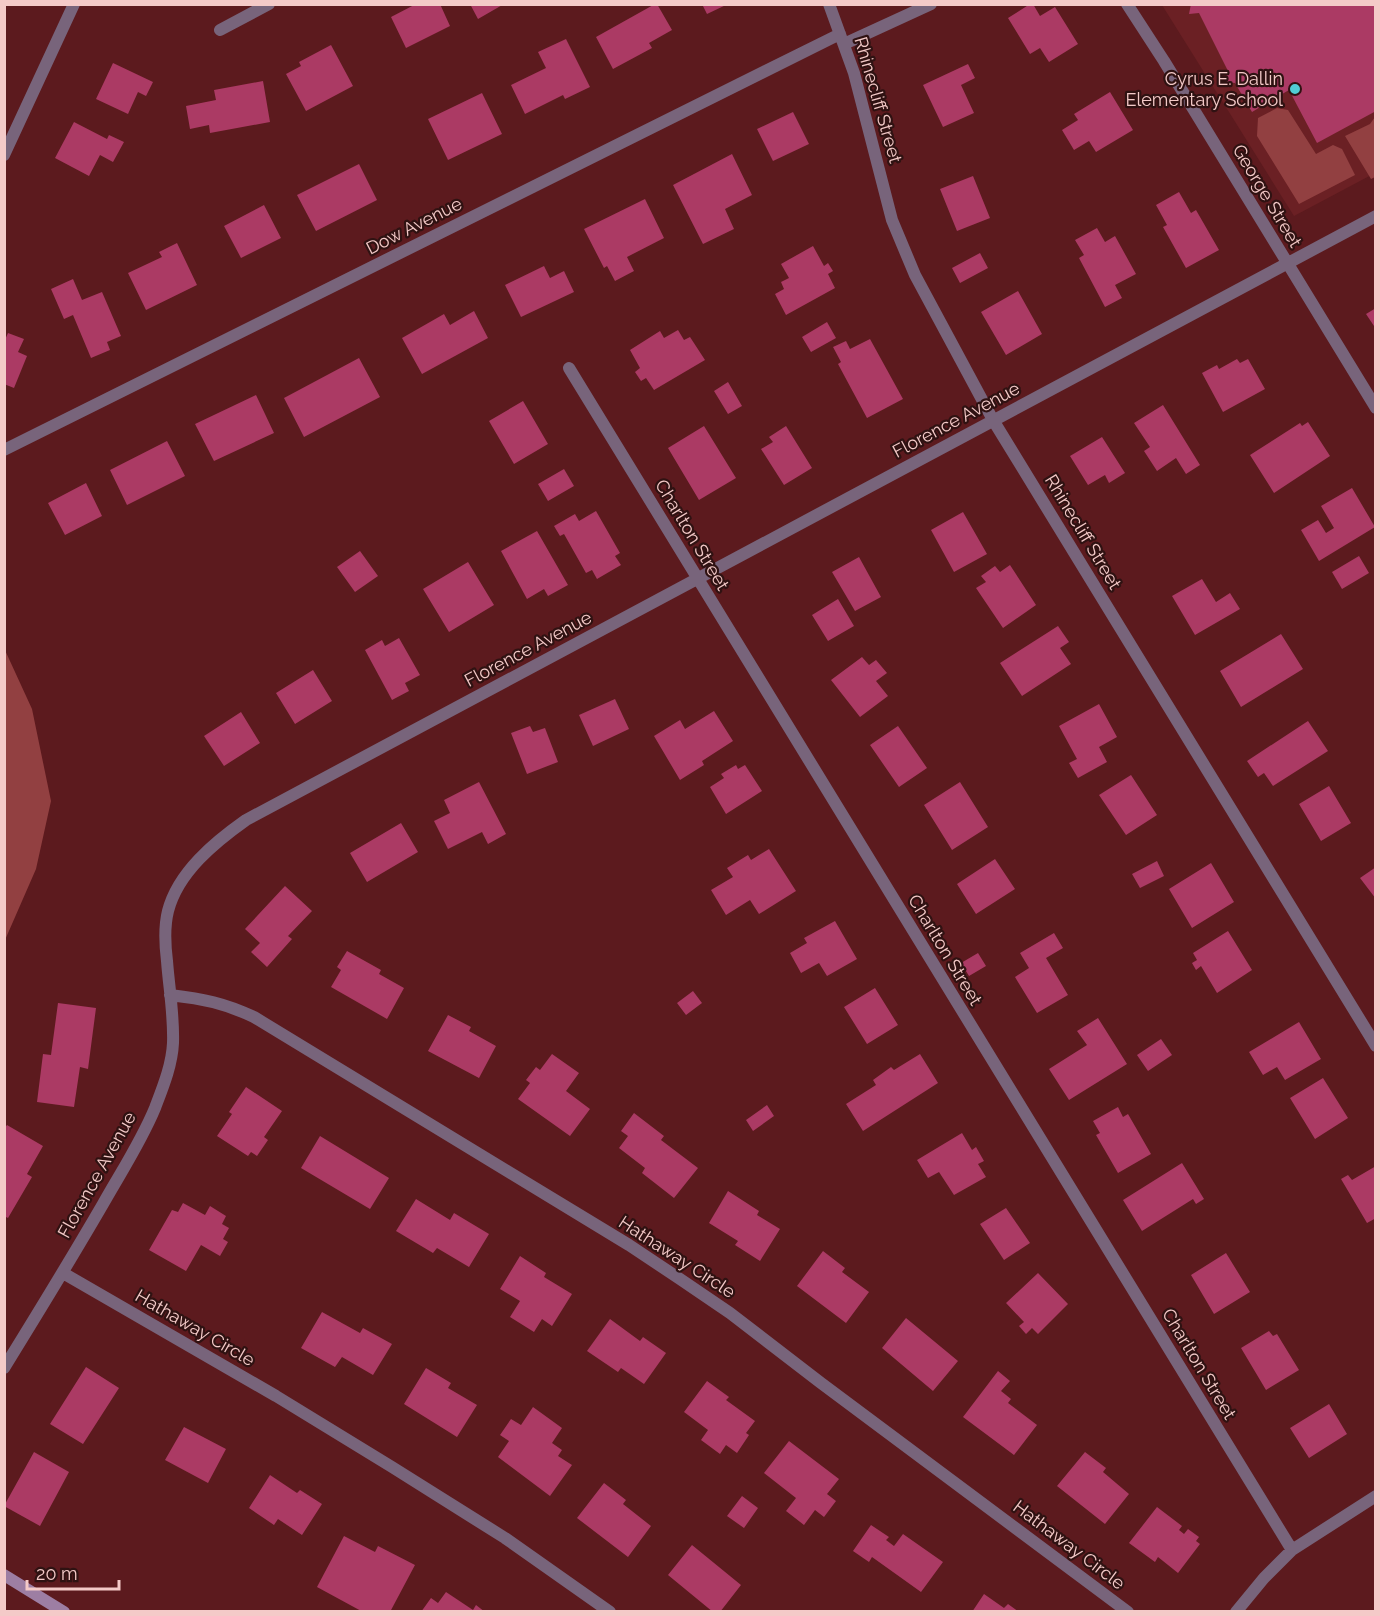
<svg xmlns="http://www.w3.org/2000/svg" width="1380" height="1616" font-family="Raleway,sans-serif">
<rect width="100%" height="100%" fill="#5c1a1e"/>
<!-- built -->
<path fill="#6b2024" d="M1162 5H1375V173L1294 216Z"/>
<!-- green -->
<path fill="#924041" d="M1277 108 1288 110 1316 154 1333 145 1342 149 1355 175 1299 204 1257 136 1258 118Z
M1375 117V177L1371 179 1345 136 1370 124Z
M4 648 32 709 51 801 36 869 5 940Z"/>
<!-- building -->
<path fill="#ab3a64" d="M416 4H440L450 26 406 48 391 17Z
M470 4H504L478 19Z
M655 4H657L672 30 649 43 652 48 613 69 596 37Z
M702 4H728L707 14Z
M1030 4H1033L1040 16 1055 7 1078 44 1049 62 1040 48 1030 54 1008 18Z
M1191 4H1376V111L1317 143 1289 90 1252 112 1235 83 1225 82 1228 71 1199 13 1189 14Z
M566 39 590 87 565 99 563 95 525 114 511 85 546 68 538 52Z
M331 45 353 86 306 111 286 74 301 66 299 62Z
M113 63 153 82 146 96 138 92 128 114 96 99Z
M968 64 975 78 961 85 974 113 943 127 923 85Z
M263 81 270 122 210 133 209 125 190 129 186 106 216 100 214 90Z
M1110 92 1133 130 1096 152 1089 141 1074 150 1062 130 1078 120 1074 114Z
M482 93 502 134 448 160 428 119Z
M793 112 809 144 773 161 757 129Z
M74 122 107 139 109 135 124 142 113 162 100 155 89 176 55 158Z
M732 154 752 195 725 209 734 229 703 244 673 185Z
M359 164 377 200 316 231 297 195Z
M973 176 990 218 957 231 940 189Z
M1179 192 1191 213 1196 210 1219 250 1186 268 1163 227 1167 225 1156 205Z
M645 199 664 238 627 257 634 271 615 281 607 266 604 268 584 229Z
M264 205 281 238 241 258 224 226Z
M1097 228 1105 242 1115 236 1136 274 1115 285 1122 298 1105 307 1079 258 1084 255 1075 240Z
M177 243 197 285 146 310 128 273 162 257 159 252Z
M813 246 824 266 828 263 833 271 828 274 835 288 786 315 775 294 784 289 781 282 789 278 781 264Z
M980 253 988 268 960 283 952 268Z
M544 266 550 278 564 271 574 292 521 317 505 285Z
M73 279 82 300 102 292 121 336 107 342 110 350 91 358 73 315 64 319 51 289Z
M1018 291 1042 334 1006 355 981 312Z
M1376 308V329L1366 314Z
M474 311 488 338 422 374 402 338 444 314 450 325Z
M827 322 836 338 811 352 802 337Z
M678 330 684 340 690 337 705 360 654 390 646 378 641 381 635 372 640 368 630 350 660 331 664 338Z
M8 333 24 339 18 352 27 356 14 388 4 384V342Z
M870 339 903 399 867 418 838 364 841 362 833 347 846 341 850 349Z
M359 358 380 397 304 437 284 398Z
M1237 359 1240 363 1248 359 1265 389 1223 412 1202 373 1217 365 1219 369Z
M728 382 742 406 728 414 714 391Z
M256 395 274 433 214 461 195 424Z
M523 401 548 444 514 464 489 421Z
M1163 405 1200 465 1186 474 1176 458 1157 471 1144 451 1150 447 1134 423Z
M1308 422 1330 456 1274 493 1250 455 1300 423 1302 426Z
M704 426 736 478 699 500 668 448Z
M786 426 812 468 784 485 761 449 773 442 769 437Z
M1102 437 1125 473 1109 483 1105 475 1088 485 1070 456Z
M167 441 185 476 127 505 110 470Z
M564 469 574 486 548 501 538 484Z
M86 483 102 516 65 535 48 503Z
M1352 488 1375 527 1319 561 1301 530 1318 520 1326 533 1334 528 1321 506Z
M596 511 620 553 615 556 621 565 597 579 592 570 586 573 564 534 560 536 554 526 575 514 579 521Z
M963 512 987 554 954 572 931 530Z
M537 531 568 585 548 596 544 589 527 599 501 551Z
M360 551 378 576 355 592 337 567Z
M1359 556 1369 573 1342 589 1332 572Z
M859 557 881 597 855 611 832 572Z
M468 562 494 605 449 632 423 589Z
M1010 565 1036 605 1003 628 976 588 986 582 981 576 995 566 1000 572Z
M1202 579 1216 602 1230 593 1240 609 1195 635 1172 596Z
M838 599 854 626 828 641 812 615Z
M1058 626 1069 642 1060 648 1071 664 1022 696 1000 663Z
M1281 634 1303 669 1241 707 1220 671Z
M399 638 420 675 405 683 409 691 392 700 365 650 382 640 385 646Z
M862 657 869 665 876 660 887 673 876 681 888 696 860 717 831 680Z
M313 670 332 701 295 724 276 693Z
M615 699 629 729 593 746 579 715Z
M1099 704 1117 737 1099 747 1107 762 1078 778 1069 763 1077 759 1059 726Z
M714 711 733 741 702 761 704 765 680 780 654 736 680 720 685 729Z
M241 712 260 743 224 766 204 736Z
M1308 721 1328 751 1273 786 1264 773 1258 777 1247 761Z
M530 726 533 732 545 728 558 762 527 774 511 733Z
M898 726 927 768 899 787 870 745Z
M736 765 738 769 745 765 762 791 726 814 710 787 724 778 721 774Z
M1131 775 1157 815 1126 835 1099 795Z
M479 782 506 834 488 844 482 832 448 849 434 821 450 813 444 800Z
M960 782 988 827 952 850 924 805Z
M1329 786 1351 823 1321 841 1299 804Z
M401 823 418 852 367 882 350 853Z
M769 849 796 891 759 914 750 900 726 915 711 890 733 877 727 868 748 855 751 860Z
M995 859 1015 889 976 914 957 884Z
M1157 861 1164 876 1140 888 1132 874Z
M1211 863 1234 902 1192 928 1169 889Z
M1376 867V899L1360 878Z
M285 886 312 911 288 936 292 939 267 967 251 952 260 943 245 929Z
M835 921 857 959 827 976 819 963 801 973 790 953 807 943 804 938Z
M1228 931 1252 970 1217 993 1201 966 1196 970 1192 963 1197 960 1193 953Z
M1054 933 1063 948 1046 958 1068 995 1037 1013 1015 977 1029 968 1020 953Z
M347 951 381 970 379 974 404 988 387 1019 331 987 341 970 337 967Z
M978 953 986 966 969 976 961 963Z
M875 988 898 1025 867 1044 844 1007Z
M693 991 702 1003 686 1015 677 1003Z
M58 1003 96 1008 88 1069 80 1067 74 1107 37 1102 43 1054 51 1055Z
M448 1015 471 1027 469 1031 496 1046 479 1078 428 1051Z
M1098 1018 1127 1064 1069 1100 1049 1069 1087 1045 1077 1031Z
M1299 1022 1321 1059 1285 1080 1277 1067 1263 1075 1249 1052Z
M1161 1039 1172 1055 1148 1071 1137 1055Z
M552 1054 579 1073 566 1091 590 1109 570 1136 518 1099 530 1083 526 1080 536 1067 540 1070Z
M920 1054 938 1083 863 1131 846 1104 876 1085 873 1080 891 1067 894 1070Z
M1323 1078 1348 1118 1315 1139 1290 1098Z
M246 1087 282 1111 264 1137 268 1140 257 1156 251 1152 248 1156 217 1136 232 1114 229 1112Z
M767 1105 774 1116 753 1131 746 1120Z
M1118 1107 1123 1117 1128 1114 1151 1154 1118 1173 1096 1135 1100 1133 1093 1121Z
M634 1113 664 1136 661 1140 698 1168 674 1198 642 1173 645 1168 619 1148 628 1136 621 1131Z
M7 1125 43 1146 27 1174 32 1177 8 1218 4 1216V1129Z
M962 1133 972 1150 976 1147 984 1161 978 1164 986 1177 954 1195 939 1172 928 1178 917 1160Z
M320 1136 389 1178 370 1209 301 1168Z
M1182 1163 1204 1199 1196 1204 1193 1199 1142 1231 1123 1200Z
M1376 1166V1218L1367 1223 1341 1179 1348 1175 1352 1180Z
M728 1191 759 1211 757 1215 780 1229 760 1261 735 1245 738 1241 709 1223Z
M416 1199 450 1220 454 1213 489 1234 469 1267 437 1248 433 1253 396 1231Z
M183 1203 205 1215 210 1206 226 1216 222 1224 229 1228 223 1239 228 1242 220 1256 201 1245 186 1271 149 1250 172 1210 178 1212Z
M1006 1208 1030 1243 1004 1260 980 1224Z
M823 1251 845 1268 842 1272 869 1292 846 1323 797 1286Z
M1226 1253 1250 1292 1214 1314 1191 1275Z
M520 1256 546 1273 544 1277 572 1294 552 1326 542 1319 534 1332 510 1317 520 1301 500 1289Z
M1038 1273 1068 1304 1038 1334 1032 1328 1026 1334 1019 1326 1024 1322 1006 1303Z
M322 1312 360 1333 363 1328 392 1344 373 1375 342 1357 335 1367 301 1348Z
M906 1318 958 1361 933 1391 882 1348Z
M610 1319 640 1341 643 1337 666 1353 644 1384 621 1368 618 1372 587 1351Z
M1269 1331 1273 1336 1277 1334 1299 1370 1266 1390 1241 1348Z
M86 1367 119 1388 83 1444 50 1424Z
M426 1368 451 1383 448 1388 477 1405 457 1437 404 1404Z
M998 1371 1010 1381 1001 1391 1011 1399 1008 1403 1037 1425 1014 1455 963 1417Z
M707 1381 729 1397 726 1400 755 1421 746 1433 749 1435 737 1453 726 1445 720 1454 701 1440 708 1430 684 1412Z
M1329 1404 1347 1434 1309 1458 1290 1428Z
M533 1407 562 1428 552 1443 562 1450 558 1456 572 1465 550 1496 498 1457 509 1441 500 1435 511 1419 521 1425Z
M184 1427 226 1449 208 1483 165 1460Z
M789 1441 839 1479 827 1494 836 1501 824 1517 815 1510 804 1525 786 1511 796 1498 764 1473Z
M34 1452 69 1472 40 1526 4 1506Z
M1085 1452 1106 1468 1103 1472 1129 1494 1105 1524 1057 1486Z
M270 1475 297 1493 300 1490 322 1504 302 1535 278 1519 274 1525 249 1508Z
M604 1483 626 1500 623 1504 651 1526 628 1557 577 1518Z
M742 1496 758 1508 744 1528 727 1516Z
M1157 1507 1182 1526 1179 1530 1184 1534 1188 1529 1199 1537 1196 1541 1200 1544 1178 1573 1158 1557 1155 1562 1129 1543Z
M871 1525 889 1537 886 1540 894 1546 903 1534 943 1562 921 1592 872 1557 869 1562 853 1551Z
M344 1536 375 1552 378 1546 415 1565 390 1612H363L317 1587Z
M692 1545 741 1585 720 1612H713L668 1575Z
M446 1592 473 1610 476 1605 485 1612H421L431 1598 438 1603Z
M984 1594 1004 1608 1008 1604 1019 1612H972Z"/>
<g fill="none" stroke-linecap="round" stroke-linejoin="round">
<!-- minor -->
<path stroke="#78647b" stroke-width="12" d="M829 4 854 73 892 220 915 275 993 420 1376 1046
M1127 4 1164 61 1376 408
M220 30 269 4
M844 44 931 4
M4 155 74 4
M569 368 1292 1550
M4 450 840 34
M170 995C204 999 224 1003 254 1017L629 1245 680 1279 730 1313 821 1383 1128 1612
M63 1273 276 1396 392 1467 505 1538 610 1612
M4 1368C38 1313 71 1259 103 1204 121 1172 141 1142 155 1108 163 1087 172 1065 173 1043 174 1015 169 988 167 961 165 945 164 927 168 911 178 872 215 842 246 820L1376 216
M1236 1612 1264 1578 1292 1550 1376 1496"/>
<!-- secondary -->
<path stroke="#9d7ea3" stroke-width="12" d="M4 1575 64 1612"/>
</g>
<!-- markers -->
<circle fill="#51ccd4" stroke="#2f1212" stroke-width="2" cx="1295" cy="89" r="6"/>
<g text-anchor="middle" stroke-width="4.5" stroke-linejoin="round" paint-order="stroke">
<!-- poi labels -->
<g font-size="18" fill="#f4cac8" stroke="#2f1212" text-anchor="end">
<text x="1283" y="85">Cyrus E. Dallin<tspan x="1283" dy="21">Elementary School</tspan></text>
</g>
<!-- street labels -->
<g font-size="18" fill="#f4cac8" stroke="#2f1212">
<text transform="translate(878 100) rotate(74)" y="6">Rhinecliff Street</text>
<text transform="translate(1267 196) rotate(59)" y="6">George Street</text>
<text transform="translate(414 226) rotate(-27)" y="6">Dow Avenue</text>
<text transform="translate(956 420) rotate(-28)" y="6">Florence Avenue</text>
<text transform="translate(1083 532) rotate(59)" y="6">Rhinecliff Street</text>
<text transform="translate(692 535) rotate(59)" y="6">Charlton Street</text>
<text transform="translate(528 649) rotate(-28)" y="6">Florence Avenue</text>
<text transform="translate(945 950) rotate(59)" y="6">Charlton Street</text>
<text transform="translate(97 1175) rotate(-61)" y="6">Florence Avenue</text>
<text transform="translate(677 1257) rotate(33)" y="6">Hathaway Circle</text>
<text transform="translate(195 1328) rotate(30)" y="6">Hathaway Circle</text>
<text transform="translate(1199 1364) rotate(59)" y="6">Charlton Street</text>
<text transform="translate(1069 1545) rotate(37)" y="6">Hathaway Circle</text>
</g>
</g>
<!-- border -->
<rect width="1380" height="1616" fill="none" stroke="#f4cac8" stroke-width="12"/>
<!-- scale -->
<path d="M27 1580v9h92v-9" fill="none" stroke="#f4cac8" stroke-width="3"/>
<text x="36" y="1580" font-size="18" fill="#f4cac8" stroke="#2f1212" stroke-width="4.5" paint-order="stroke">20 m</text>
</svg>
